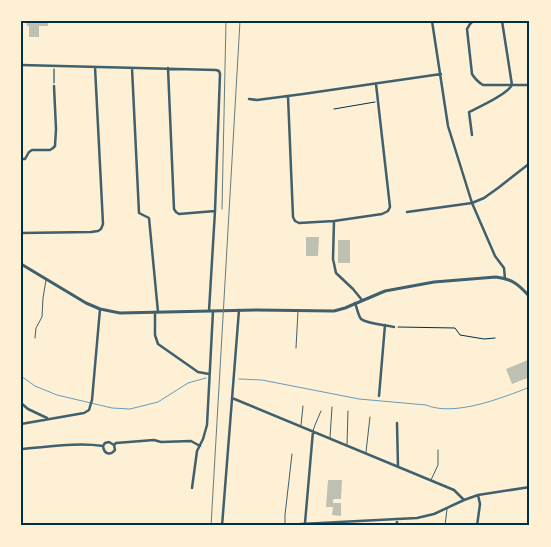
<svg xmlns="http://www.w3.org/2000/svg" width="551" height="547" font-family="'Space Grotesk',sans-serif">
<rect width="100%" height="100%" fill="#fdf0d5"/>
<g fill="none" stroke-linecap="round" stroke-linejoin="round">
<!-- stream -->
<path stroke="#669bbc" stroke-width="1" d="M21 376 35 386 57 395 112 408 130 409 158 402 188 383 206 378
M239 379 262 380 359 399 426 405C454 417 502 398 530 387"/>
</g>
<!-- building -->
<path fill="#bec0b2" d="M26 21H48V26H39V37H29V26H27Z
M306 237H319L318 256H306Z
M338 240H350V263H338Z
M530 359V377L512 384 506 369Z
M328 480H342L341 499H334L333 500V503H341V516L332 515 333 507H326Z"/>
<g fill="none" stroke-linecap="round" stroke-linejoin="round">
<!-- path -->
<path stroke="#003049" stroke-width="1" d="M54 83V69
M334 109 375 102
M398 327 455 328 460 335 484 339 495 338"/>
<!-- service -->
<path stroke="#3f606c" stroke-width="1" d="M35 338 36 328 42 317 43 298 46 280
M296 348 298 311
M301 425 303 406
M313 431 315 425 321 411
M330 438 332 407
M347 445 348 411
M366 452 370 417
M431 480 438 465V450
M285 524V515L292 454
M445 526 447 509"/>
<!-- minor -->
<path stroke="#3f606c" stroke-width="2.5" d="M432 21 448 126 472 203 495 256 504 268 505 279
M473 21 470 24 467 29 472 74C475 79 478 82 483 85H530
M21 65 216 70 219 71 220 74 215 211 209 311
M132 68 139 213 149 218 158 312
M168 68 174 209 176 212 179 214 215 211
M288 96 293 217 295 221 299 223 334 221
M249 99 257 100 303 94 441 74
M472 135 469 112C479 107 507 95 512 85L502 21
M21 159H25L29 152 32 150H50L53 148 55 146 56 129 54 86
M407 212 472 203 484 198 498 188 530 163
M21 233 91 232 98 231 101 229 103 224 95 67
M362 300 353 289 336 273 333 259 334 221 382 214 388 211 390 207 376 84
M355 303C357 308 358 315 361 319 367 324 386 325 394 327
M155 312V335L158 344 198 372 209 374
M379 396 385 325
M232 398 454 490 464 500
M21 403 28 409 47 418
M397 423 398 467
M21 424 84 413 89 410 92 400 100 309
M114 445 116 443 154 440 161 442 191 441 200 446
M21 449C48 447 77 442 103 446L105 443 109 442 114 445 115 450C110 456 104 454 103 446
M192 488 197 451 203 439 207 425 213 311
M305 523 313 431
M222 526 239 310
M280 526 301 524 417 518 434 514 464 500 478 495 530 487
M397 526V519
M477 526 480 504 478 495"/>
<!-- tertiary -->
<path stroke="#3f606c" stroke-width="3" d="M21 264 86 303 100 309 120 313 256 310 334 311 345 308 385 291 434 282 496 277C513 279 519 285 530 297"/>
<!-- rail -->
<path stroke="#657d81" stroke-width="1" d="M222 209 226 21
M211 526 240 21"/>
</g>
<!-- border -->
<rect width="551" height="547" fill="none" stroke="#fdf0d5" stroke-width="45"/>
<rect x="22" y="22" width="506" height="502" fill="none" stroke="#003049" stroke-width="2"/>
</svg>
